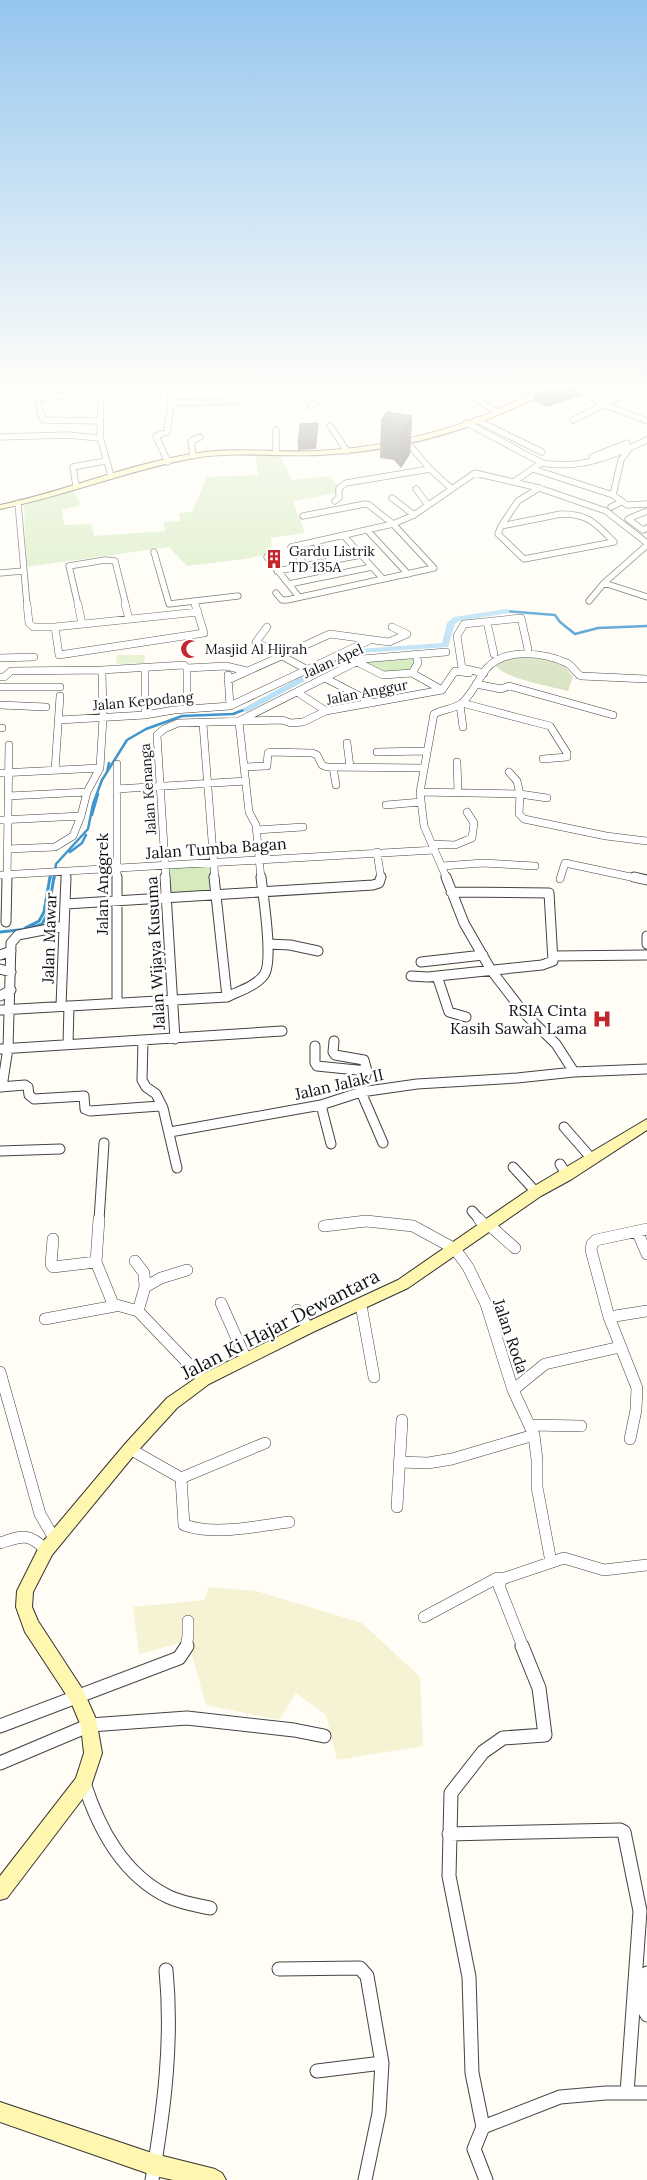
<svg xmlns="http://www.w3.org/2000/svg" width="647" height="2180" font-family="Lora,serif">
<rect width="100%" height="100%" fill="#fffdf5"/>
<!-- farmland -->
<path fill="#f6f3d4" d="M209 1587 256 1591 362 1623 420 1677 423 1746 337 1760 326 1715 296 1693 279 1720 206 1705 188 1641 139 1654 133 1607 204 1600Z"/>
<!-- green -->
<path fill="#d5ebbd" d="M256 455H280L292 480 330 476 341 492 293 501 305 533 271 538 272 553 245 559 187 566 169 547 26 567 24 505 73 491 81 505 62 510 64 525 91 524 94 536 165 531 164 522 180 521 179 513 192 512 207 477 258 475Z
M416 654 412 673 387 676 357 662Z
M212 865 214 894 170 897 168 868Z"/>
<!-- cemetery -->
<path fill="#d9e3c4" d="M524 656 564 664 573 677 568 691C550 686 504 679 494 664L509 658Z"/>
<!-- pitch -->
<path fill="#e6f2cf" d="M117 655H145L144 663 116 664Z"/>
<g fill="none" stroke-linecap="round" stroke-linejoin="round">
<!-- stream-far1 -->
<path stroke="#3f96cf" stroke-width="2.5" d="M506 611 555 615 560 622 575 634 598 628 647 626
M107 772 109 763
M92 815 98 794
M70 852 82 843 86 835
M50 879 51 873
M54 879 56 864 88 829 93 804 102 780 127 740 146 729 182 716 233 714 246 709"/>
<!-- stream -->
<path stroke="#3f96cf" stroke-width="3" d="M25 928 39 921 44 912 50 877
M0 932 28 929 42 924 48 913 54 877"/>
<!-- canal -->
<path fill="#b9e0f7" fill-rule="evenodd" d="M506 609H509V613L459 621 455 624 448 647 360 653 350 657 249 711 246 712 242 709 344 653 359 649 442 643 447 623 454 617Z"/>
<!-- street-far4 casing -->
<g stroke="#444" stroke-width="7">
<path id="street-far4" d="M33 386 43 420 99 421
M94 386 102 388
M308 386 316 395
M457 386 497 412
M531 386 543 391
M573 386 603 404 647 421
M501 387 507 386
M244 389 295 386
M0 395 34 393
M316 395 393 386
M101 396 100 437 111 476
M36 398 66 396
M171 403 237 401 244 386
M311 406 318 401 316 395
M477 420 542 452
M573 420 642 386
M467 423 542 463C580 470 613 456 647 440
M330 426 347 451
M276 430V452
M0 437 67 435 100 438
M406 441 430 469 452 489
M193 456 191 441 200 437
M592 457 627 443
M168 462 156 436 167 432 171 403 170 386
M533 469 613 495 627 505 647 504
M515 481 538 465
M76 486 73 467 105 461
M416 489 428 505
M613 495 621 460 629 449
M392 498 414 515
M335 501 339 498V488L346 483 430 469
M18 503 27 605
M611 507 621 502
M647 511 628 519 643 530 647 528
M561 514C589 514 595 523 614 542L524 559 498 534 501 526Z
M501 526 518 501 539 488
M368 531 408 574
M344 536 383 579
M315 542 332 561
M647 545 604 583 647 597
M154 552 169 604 238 596
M267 557 299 597
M306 566 291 547 393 524 414 515 475 473 539 488 606 511 647 543
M277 571 361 555
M0 573 23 571
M289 584 372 567
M276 593 282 600H287L434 568 393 524 369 505 365 504 303 516
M194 601 195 605
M589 601 604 583
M78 605 69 566 105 560 115 561 126 605"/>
</g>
<!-- street-far3 casing -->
<g stroke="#444" stroke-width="8">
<path id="street-far3" d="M27 604 29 623 33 627H55L198 612
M78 604 82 624
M125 604 129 619
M487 622 494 654
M55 627 59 655 204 633 195 604
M267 627 256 642 306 669
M0 658 34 657
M357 662 383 675 412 673 418 663 416 654
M145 668V715
M187 668 226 666 247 671
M412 673 442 690
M484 673 462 668 457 636 464 624 521 618 528 649
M228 675 230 706
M0 677H4L11 671 102 670 184 665 187 668V709
M325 678 373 703
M228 680 330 634 389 642 407 634 392 627
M476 684 501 689 509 686 613 715
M0 687H60
M442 690 455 671 469 673
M297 692 326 711
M462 703 550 726 567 753V757L543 759
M0 705 46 707
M460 705 463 727
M59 720 145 715 174 710 230 706 370 640
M241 720 362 659 446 652
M239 722 249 812 256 825 261 879
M203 724 215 879
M0 728H2
M347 743 350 767
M377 752 426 751
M457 762 458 792
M117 764V879
M244 767 267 766 268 753 270 752 312 753 317 755 322 765 327 767 423 768
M333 767 336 785
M55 770 60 696
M509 772 517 781 520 794 547 798
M0 773 100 768
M117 789 246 781
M420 792 520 794 519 814 524 819 606 836 647 841
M8 796 87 792
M386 805 421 802
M0 820 81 816
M256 830 303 827
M432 844 455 845 472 838 474 823 467 812
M8 849 55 847 73 836 81 816 87 792 100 768 103 718 102 670
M377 852 381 879
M442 866 483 863 535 866
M0 875C145 867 290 857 435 850
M7 879 9 745
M66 879V871
M166 879 157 735 164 729 178 723 282 720 291 723 303 722 326 711 442 690
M447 879 424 826 420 792 434 714C443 709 455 709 462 703 473 693 478 679 487 668 506 647 545 653 567 663 573 666 575 673 581 676L647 679
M560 879 565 863 640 879"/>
</g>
<!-- street-far2 casing -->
<g stroke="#444" stroke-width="11">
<path id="street-far2" d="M117 877V1003
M165 877 175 1039
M214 877 227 997
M446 877 464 923 491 970 524 1013 556 1044 574 1072 647 1069
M634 877 647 880
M66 904 373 885 379 883 381 877
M6 922 7 877
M647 936V944
M268 944 290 945 318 951
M0 955 11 951
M553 956 647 955
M421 962 483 955
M0 969 11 972
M411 976 428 977 542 965 553 961 549 893 451 892
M437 976 449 1012 466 1017
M0 996 11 990
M61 1006 66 877
M0 1010 227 997C239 991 256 986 264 975 274 961 263 896 261 877
M143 1040 142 1080 146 1087 156 1094 163 1108 177 1168
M334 1041 333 1052 335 1055 364 1060 367 1071 361 1092 383 1143
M68 1044 69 1006
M315 1046V1063L317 1066 367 1071
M0 1049 282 1031
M0 1087 25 1085 28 1087 29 1095 34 1099 84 1096 85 1109 90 1111 160 1106
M2 1087 8 1048 11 943 18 935 64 926
M321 1105 331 1144
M564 1127 592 1159
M170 1132 321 1105 361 1092 417 1084 517 1078 574 1072
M0 1151 60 1149
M560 1164 567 1175
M513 1167 536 1192
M472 1211 480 1220
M99 1220 104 1143"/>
</g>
<!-- street-far1 casing -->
<g stroke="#444" stroke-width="12">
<path id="street-far1" d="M99 1219 96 1262 113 1304 138 1311 204 1380
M479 1219 485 1226
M488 1224 515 1248
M324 1226 366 1221 413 1226 455 1249 468 1267 486 1304 513 1390 534 1435 537 1460V1487L551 1562
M647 1229 596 1240 592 1244 591 1250 609 1317 647 1311
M637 1231 647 1254
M53 1239 51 1264 53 1267 96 1262
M135 1261 144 1273 145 1287
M221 1303 246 1359
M361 1305 374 1377
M297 1310 308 1328
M138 1311 145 1287 161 1278 187 1270
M609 1317 637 1388 636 1410 630 1439
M45 1319 115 1306
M0 1372 40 1514 55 1540
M513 1390 545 1364 620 1347
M530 1425 581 1426
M130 1449 181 1478
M399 1462 428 1463 452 1459 534 1435
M181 1478 184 1525C216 1536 256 1526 289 1522
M181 1478 265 1443
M397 1507 402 1420
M0 1543C22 1536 28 1532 46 1550
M424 1617 497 1578 502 1579
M186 1647 188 1636V1621
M523 1647 499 1586 502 1579 564 1558 604 1570 647 1565"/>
</g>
<!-- street casing -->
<g stroke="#444" stroke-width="15">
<path id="street" d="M0 1726 179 1658 187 1646
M0 1763 90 1725 187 1718 294 1730 324 1736
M84 1783C99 1829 123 1875 169 1897 182 1903 196 1905 210 1908
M449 1834 620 1830 624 1832 640 1911 627 2093
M279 1969 360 1968 367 1976 382 2063 379 2113 365 2180
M647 1973 645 2011 647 2015
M317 2071 382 2063
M483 2127 560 2097 606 2093H647
M152 2180C164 2110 173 2041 166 1970
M486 2180 474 2149 483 2127 472 2073 469 1977 449 1876 451 1793 483 1752 503 1738 545 1735 539 1688 522 1646"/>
</g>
<!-- secondary casing -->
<g stroke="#333" stroke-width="2">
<path id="secondary" d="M545 386H553C543 396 527 402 514 408 454 436 386 452 319 455 278 457 236 451 194 458 128 470 66 496 0 509V505C67 491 130 463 198 453 238 447 278 453 318 451 397 447 477 425 545 386Z
M647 1119V1130L572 1179 541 1196 408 1288 313 1332 209 1384 177 1408 135 1454 52 1555 33 1592 32 1607 38 1621 83 1690 96 1719 102 1753 90 1789 7 1898 0 1900V1876L76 1778 84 1753 81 1726 71 1702 25 1632 16 1607 17 1591 40 1545 125 1444 167 1398 199 1376 303 1324 398 1280 531 1188Z
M0 2102 155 2154 215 2169 222 2173 226 2180H173L155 2176 0 2122Z"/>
</g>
<!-- street-far4 -->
<use href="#street-far4" stroke="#fff" stroke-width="5.5"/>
<!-- street-far3 -->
<use href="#street-far3" stroke="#fff" stroke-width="7"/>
<!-- street-far2 -->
<use href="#street-far2" stroke="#fff" stroke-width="9"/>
<!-- street-far1 -->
<use href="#street-far1" stroke="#fff" stroke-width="11"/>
<!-- street -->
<use href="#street" stroke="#fff" stroke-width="13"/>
<!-- secondary -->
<use href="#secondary" fill="#fff6b0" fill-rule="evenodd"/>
</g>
<!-- wall -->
<path fill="#4d4742" d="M582 389 581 396 546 407 534 401 535 394Z
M412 416 410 454 401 468 394 460 380 458 381 420Z
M318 423 316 449 298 450V443Z"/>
<!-- shaded-wall -->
<path fill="#3f3936" d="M582 389 581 396 546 407V400Z
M412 416 410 454 401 468 402 429Z"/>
<!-- building -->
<path fill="#5a524d" stroke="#3f3936" d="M561 386H577L582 389 546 400 535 394Z
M387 412 412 416 402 429 395 422 381 420Z
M318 423 316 443H298L300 424Z"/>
<!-- sky -->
<linearGradient id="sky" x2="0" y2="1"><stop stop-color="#95c6ee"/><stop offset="0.56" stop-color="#fffefa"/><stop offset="1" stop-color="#fffefa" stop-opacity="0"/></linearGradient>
<rect width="647" height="691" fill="url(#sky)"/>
<!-- icons -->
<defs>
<g id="building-bare" transform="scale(1.5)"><path d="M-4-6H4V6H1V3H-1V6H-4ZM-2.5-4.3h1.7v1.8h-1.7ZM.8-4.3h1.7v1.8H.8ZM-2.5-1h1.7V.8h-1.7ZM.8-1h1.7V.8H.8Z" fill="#c4262e" stroke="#fff" stroke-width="2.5" paint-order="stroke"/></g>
<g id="mosque-bare" transform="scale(1.5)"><path d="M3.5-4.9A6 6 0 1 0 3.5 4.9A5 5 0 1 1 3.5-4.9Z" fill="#c4262e" stroke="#fff" stroke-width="2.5" paint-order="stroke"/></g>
<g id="hospital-bare" transform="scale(1.5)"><path d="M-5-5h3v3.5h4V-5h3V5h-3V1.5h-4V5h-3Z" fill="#c4262e" stroke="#fff" stroke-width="2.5" paint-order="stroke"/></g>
</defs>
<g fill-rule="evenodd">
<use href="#building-bare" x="274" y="559"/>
<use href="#mosque-bare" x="190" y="649"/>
<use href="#hospital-bare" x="602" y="1019"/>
</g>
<g text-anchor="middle" stroke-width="5" stroke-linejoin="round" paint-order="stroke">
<!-- far-poi labels -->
<g font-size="14" fill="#111" stroke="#fff" text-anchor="start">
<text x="289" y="556">Gardu Listrik<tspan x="289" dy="16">TD 135A</tspan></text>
<text x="205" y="654">Masjid Al Hijrah</text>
</g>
<!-- far-street labels -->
<g font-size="14" fill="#111" stroke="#fff">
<text transform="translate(333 661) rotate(-24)" y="5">Jalan Apel</text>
<text transform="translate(367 692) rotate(-11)" y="5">Jalan Anggur</text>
<text transform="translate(143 701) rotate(-5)" y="5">Jalan Kepodang</text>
<text transform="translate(148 789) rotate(-94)" y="5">Jalan Kenanga</text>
</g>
<!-- street labels -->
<g font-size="16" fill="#111" stroke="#fff">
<text transform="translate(216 848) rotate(-4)" y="6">Jalan Tumba Bagan</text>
<text transform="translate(102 884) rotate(-90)" y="6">Jalan Anggrek</text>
<text transform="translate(49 938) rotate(-88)" y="6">Jalan Mawar</text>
<text transform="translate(155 953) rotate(-93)" y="6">Jalan Wijaya Kusuma</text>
<text transform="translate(339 1084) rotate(-13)" y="6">Jalan Jalak II</text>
<text transform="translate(511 1336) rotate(71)" y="6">Jalan Roda</text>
</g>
<!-- poi labels -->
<g font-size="16" fill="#111" stroke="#fff" text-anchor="end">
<text x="587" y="1016">RSIA Cinta<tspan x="587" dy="18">Kasih Sawah Lama</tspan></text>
</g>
<!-- near-street labels -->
<g font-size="19" fill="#111" stroke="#fff">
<text transform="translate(280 1324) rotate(-27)" y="7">Jalan Ki Hajar Dewantara</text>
</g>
</g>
</svg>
